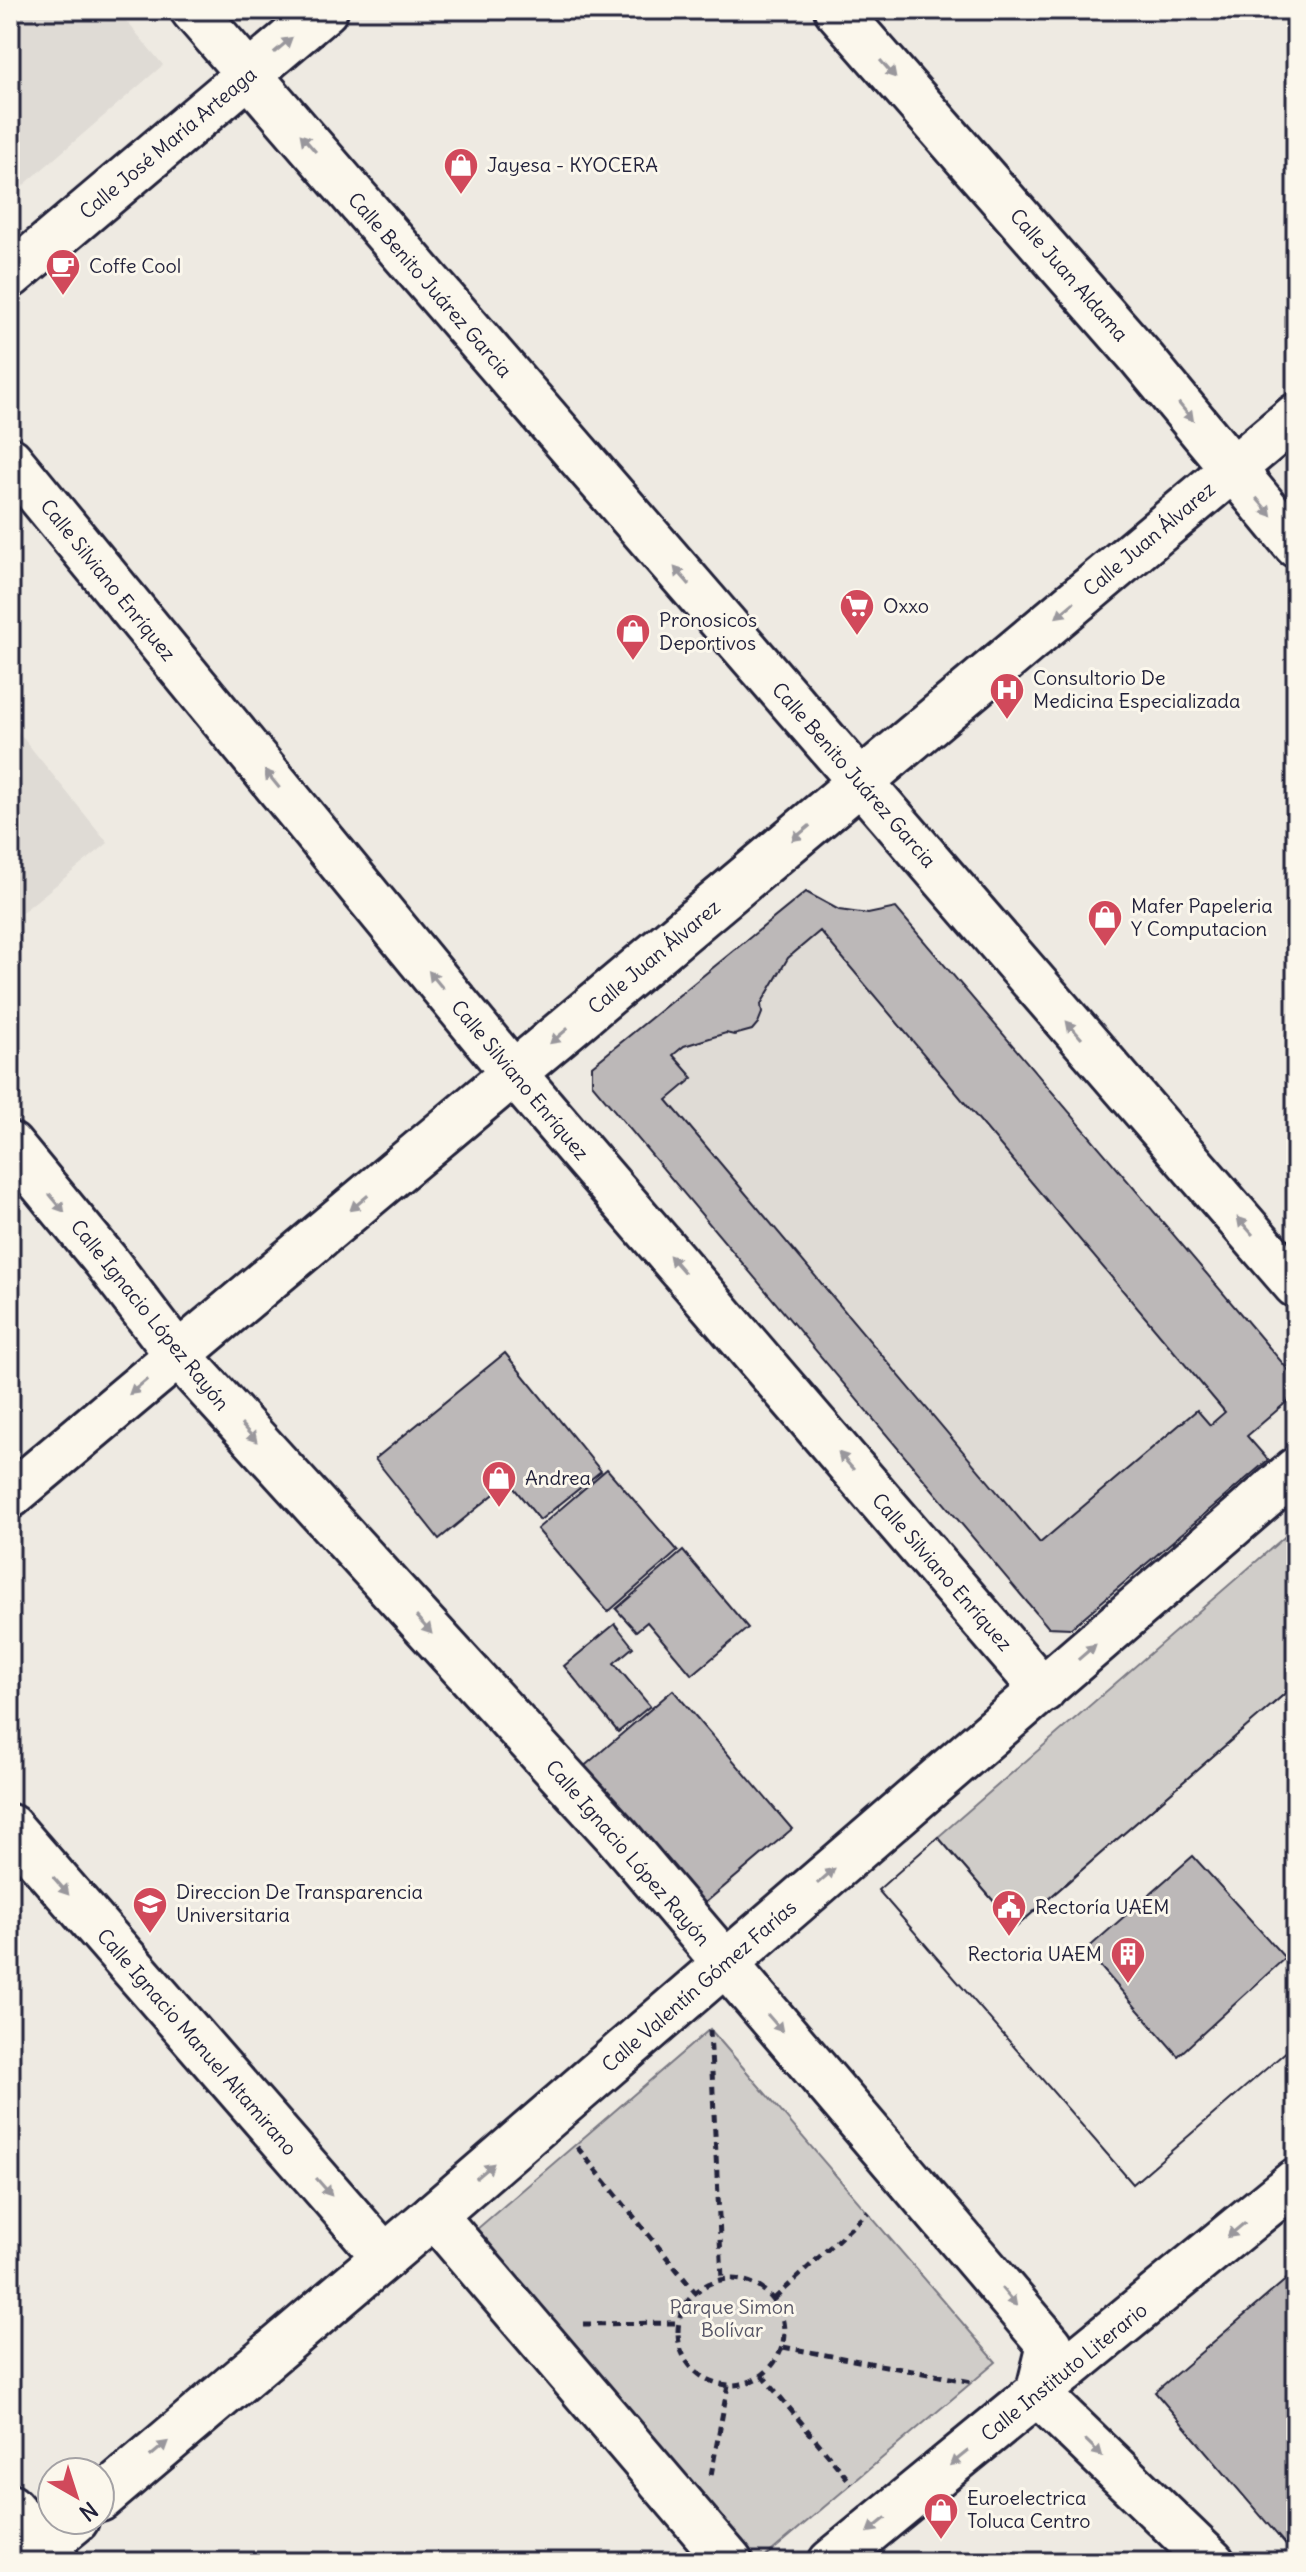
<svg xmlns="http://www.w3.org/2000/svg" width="1306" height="2572" font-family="Delius,sans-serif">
<rect width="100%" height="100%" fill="#eeeae2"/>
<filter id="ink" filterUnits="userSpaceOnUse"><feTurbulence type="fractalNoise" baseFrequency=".0125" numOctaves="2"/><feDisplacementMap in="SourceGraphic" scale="16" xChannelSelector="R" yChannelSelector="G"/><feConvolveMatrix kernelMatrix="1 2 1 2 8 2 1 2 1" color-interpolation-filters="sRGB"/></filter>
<g filter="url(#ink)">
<!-- built -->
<path fill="#dfdbd5" d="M10 10H117L163 65 10 197Z
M10 722 108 843 10 922Z
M806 892 839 910 868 914 896 908 1296 1394 1248 1436 1268 1460 1071 1628 1051 1630 592 1084V1066Z"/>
<!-- green -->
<path fill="#d0cdc9" stroke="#797882" stroke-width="2" d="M1296 1527V1684L1016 1927 938 1837Z
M710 2029 996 2362 759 2562H713L448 2254Z"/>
<!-- building -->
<path fill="#bcb8b8" stroke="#22223b" stroke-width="2" fill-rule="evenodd" d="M806 892 839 910 868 914 896 908 1296 1379V1394L1247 1436 1268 1460 1071 1628 1048 1627 592 1084V1066ZM820 931 1225 1412 1210 1425 1197 1410 1040 1543 667 1100 693 1078 673 1055 684 1046 726 1033 734 1035 752 1030 758 1023 762 1013 761 1004 788 958Z
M505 1353 601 1471 540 1520 509 1482 439 1539 375 1459Z
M607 1469 678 1551 608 1612 537 1529Z
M683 1551 748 1628 692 1675 647 1622 636 1631 616 1609Z
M615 1624 633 1647 614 1663 650 1706 618 1732 564 1666Z
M1296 1684V2043L1133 2184 878 1890 938 1837 1016 1927ZM1193 1856 1285 1958 1178 2056 1086 1950Z
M1296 1684V2043L1133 2184 878 1890 938 1837 1016 1927Z
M673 1690 792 1829 692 1914 574 1775Z
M1296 2271V2557L1155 2392Z"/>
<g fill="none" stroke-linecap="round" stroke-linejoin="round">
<!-- minor casing -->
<g stroke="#22223b" stroke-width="50">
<path id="minor" d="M837 10 1139 355 1296 545
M10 276 325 10
M10 460 514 1074 1043 1690
M10 1496 1296 416
M10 1827 385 2257
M434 2215 730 2562
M10 2507 57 2562
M831 2562 1296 2181"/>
</g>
<!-- major casing -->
<g stroke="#22223b" stroke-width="50">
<path id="major" d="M193 10 1296 1285
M10 1145 105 1260 177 1354 617 1836 1050 2345 1038 2394 1212 2562
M100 2499 434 2215 1296 1470
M25 2562 76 2520"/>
</g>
<!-- path -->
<path stroke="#22223b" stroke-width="5" stroke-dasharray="8 6" stroke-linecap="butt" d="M710 2030 722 2279
M577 2147 695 2292
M678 2332a53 53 0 1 1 106 0a53 53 0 1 1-106 0Z
M774 2299 868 2212
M583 2324 678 2323
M783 2347 972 2382
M762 2375 852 2484
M711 2475 728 2385"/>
<!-- minor -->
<use href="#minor" stroke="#fbf7ec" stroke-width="44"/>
<!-- major -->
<use href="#major" stroke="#fbf7ec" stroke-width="44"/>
</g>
<!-- one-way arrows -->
<defs><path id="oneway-solid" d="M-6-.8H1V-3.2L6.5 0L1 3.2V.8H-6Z" transform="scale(2)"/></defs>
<g fill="#99979c">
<use href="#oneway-solid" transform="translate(283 45) rotate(-40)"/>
<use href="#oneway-solid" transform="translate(888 69) rotate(49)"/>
<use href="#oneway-solid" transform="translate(308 143) rotate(-131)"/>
<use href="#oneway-solid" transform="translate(1186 412) rotate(51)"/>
<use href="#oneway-solid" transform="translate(1264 507) rotate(50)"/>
<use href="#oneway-solid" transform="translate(682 576) rotate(-131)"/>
<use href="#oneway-solid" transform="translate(1065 610) rotate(140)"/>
<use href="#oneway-solid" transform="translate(272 779) rotate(-129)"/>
<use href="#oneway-solid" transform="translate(801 833) rotate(140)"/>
<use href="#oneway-solid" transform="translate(436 980) rotate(-129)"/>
<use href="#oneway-solid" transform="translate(1074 1030) rotate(-131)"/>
<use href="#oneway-solid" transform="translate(559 1036) rotate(140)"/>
<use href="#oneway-solid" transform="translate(57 1203) rotate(50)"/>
<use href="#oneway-solid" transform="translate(359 1203) rotate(140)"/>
<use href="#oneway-solid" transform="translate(1245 1226) rotate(-131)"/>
<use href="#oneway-solid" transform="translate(677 1264) rotate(-131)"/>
<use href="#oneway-solid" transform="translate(138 1387) rotate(140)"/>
<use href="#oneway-solid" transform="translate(249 1433) rotate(48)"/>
<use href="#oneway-solid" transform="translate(846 1461) rotate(-131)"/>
<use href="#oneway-solid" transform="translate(424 1625) rotate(48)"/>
<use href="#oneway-solid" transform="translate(1087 1652) rotate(-41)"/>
<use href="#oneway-solid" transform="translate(826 1876) rotate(-41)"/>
<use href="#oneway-solid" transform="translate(61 1886) rotate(49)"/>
<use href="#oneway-solid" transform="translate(775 2023) rotate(49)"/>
<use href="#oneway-solid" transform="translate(485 2171) rotate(-41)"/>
<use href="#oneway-solid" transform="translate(324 2187) rotate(49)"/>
<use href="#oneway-solid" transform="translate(1236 2230) rotate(140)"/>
<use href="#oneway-solid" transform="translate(1009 2297) rotate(50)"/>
<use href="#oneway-solid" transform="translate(1094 2448) rotate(44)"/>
<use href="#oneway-solid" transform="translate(159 2449) rotate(-40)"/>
<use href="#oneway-solid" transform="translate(959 2458) rotate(141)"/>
<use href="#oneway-solid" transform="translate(877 2525) rotate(141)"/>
</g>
</g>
<!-- icons -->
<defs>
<g id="shop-pin" transform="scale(1.8)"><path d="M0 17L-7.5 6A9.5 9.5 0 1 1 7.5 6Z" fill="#d1495b" stroke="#fbf7ec"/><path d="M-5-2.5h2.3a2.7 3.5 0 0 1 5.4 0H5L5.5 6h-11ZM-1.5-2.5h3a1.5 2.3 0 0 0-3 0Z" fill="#fff"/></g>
<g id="cafe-pin" transform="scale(1.8)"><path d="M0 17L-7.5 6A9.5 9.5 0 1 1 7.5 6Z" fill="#d1495b" stroke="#fbf7ec"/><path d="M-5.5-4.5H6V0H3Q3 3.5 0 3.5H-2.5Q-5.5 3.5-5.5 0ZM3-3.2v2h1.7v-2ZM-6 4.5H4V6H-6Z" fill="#fff"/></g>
<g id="supermarket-pin" transform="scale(1.8)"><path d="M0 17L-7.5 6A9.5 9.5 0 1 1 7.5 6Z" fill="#d1495b" stroke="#fbf7ec"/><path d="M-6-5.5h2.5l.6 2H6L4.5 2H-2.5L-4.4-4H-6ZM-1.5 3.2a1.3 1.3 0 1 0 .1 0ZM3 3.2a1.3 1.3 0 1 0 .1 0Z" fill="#fff"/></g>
<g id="hospital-pin" transform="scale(1.8)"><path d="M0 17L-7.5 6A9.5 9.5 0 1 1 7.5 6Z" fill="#d1495b" stroke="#fbf7ec"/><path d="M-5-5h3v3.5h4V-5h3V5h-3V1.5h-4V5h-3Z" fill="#fff"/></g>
<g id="university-pin" transform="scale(1.8)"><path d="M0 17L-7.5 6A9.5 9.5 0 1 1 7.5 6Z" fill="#d1495b" stroke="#fbf7ec"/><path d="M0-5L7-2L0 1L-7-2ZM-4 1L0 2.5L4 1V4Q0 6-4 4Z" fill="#fff"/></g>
<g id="civic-pin" transform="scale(1.8)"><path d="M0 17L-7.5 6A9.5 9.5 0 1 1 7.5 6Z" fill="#d1495b" stroke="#fbf7ec"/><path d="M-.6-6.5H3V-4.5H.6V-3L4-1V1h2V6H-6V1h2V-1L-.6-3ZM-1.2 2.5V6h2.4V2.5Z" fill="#fff"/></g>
<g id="building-pin" transform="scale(1.8)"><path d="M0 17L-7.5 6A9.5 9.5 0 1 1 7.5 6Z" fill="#d1495b" stroke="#fbf7ec"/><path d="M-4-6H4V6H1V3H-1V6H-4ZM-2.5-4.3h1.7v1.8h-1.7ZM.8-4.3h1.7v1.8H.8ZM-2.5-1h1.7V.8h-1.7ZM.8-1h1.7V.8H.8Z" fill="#fff"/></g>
</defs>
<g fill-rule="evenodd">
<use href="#shop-pin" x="461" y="165"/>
<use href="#cafe-pin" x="63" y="266"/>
<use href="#supermarket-pin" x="857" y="606"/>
<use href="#shop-pin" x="633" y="631"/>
<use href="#hospital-pin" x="1007" y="690"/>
<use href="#shop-pin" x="1105" y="917"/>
<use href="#shop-pin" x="499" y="1478"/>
<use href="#university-pin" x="150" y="1904"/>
<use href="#civic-pin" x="1009" y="1907"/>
<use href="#building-pin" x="1128" y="1954"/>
<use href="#shop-pin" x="941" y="2510"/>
</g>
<g text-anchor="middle" stroke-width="6" stroke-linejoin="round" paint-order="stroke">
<!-- street labels -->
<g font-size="20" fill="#22223b" stroke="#fbf7ec">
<text transform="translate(168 143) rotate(-40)" y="7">Calle José María Arteaga</text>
<text transform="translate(1069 275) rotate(49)" y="7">Calle Juan Aldama</text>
<text transform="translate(430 285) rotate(49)" y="7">Calle Benito Juárez Garcia</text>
<text transform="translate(1149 539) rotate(-40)" y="7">Calle Juan Álvarez</text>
<text transform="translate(108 580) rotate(51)" y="7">Calle Silviano Enríquez</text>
<text transform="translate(854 775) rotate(49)" y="7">Calle Benito Juárez Garcia</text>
<text transform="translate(654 957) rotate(-40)" y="7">Calle Juan Álvarez</text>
<text transform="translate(520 1080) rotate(50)" y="7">Calle Silviano Enríquez</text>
<text transform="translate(150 1315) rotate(51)" y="7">Calle Ignacio López Rayón</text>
<text transform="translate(942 1572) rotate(49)" y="7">Calle Silviano Enríquez</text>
<text transform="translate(628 1853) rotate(49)" y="7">Calle Ignacio López Rayón</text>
<text transform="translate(699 1986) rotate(-41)" y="7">Calle Valentín Gómez Farías</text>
<text transform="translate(197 2042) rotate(49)" y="7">Calle Ignacio Manuel Altamirano</text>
<text transform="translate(1064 2372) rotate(-39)" y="7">Calle Instituto Literario</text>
</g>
<!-- poi labels -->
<g font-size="20" fill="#22223b" stroke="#fbf7ec" text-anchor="start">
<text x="487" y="172">Jayesa - KYOCERA</text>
<text x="89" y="273">Coffe Cool</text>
<text x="883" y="613">Oxxo</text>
<text x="659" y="627">Pronosicos<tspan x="659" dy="23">Deportivos</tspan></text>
<text x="1033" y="685">Consultorio De<tspan x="1033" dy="23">Medicina Especializada</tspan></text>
<text x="1131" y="913">Mafer Papeleria<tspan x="1131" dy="23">Y Computacion</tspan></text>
<text x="525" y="1485">Andrea</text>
<text x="176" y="1899">Direccion De Transparencia<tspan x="176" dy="23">Universitaria</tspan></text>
<text x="1035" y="1914">Rectoría UAEM</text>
<text x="1102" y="1961" text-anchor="end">Rectoria UAEM</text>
<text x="967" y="2505">Euroelectrica<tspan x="967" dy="23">Toluca Centro</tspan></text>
</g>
<!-- park labels -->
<g font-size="20" fill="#565566" stroke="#fbf7ec">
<text x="732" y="2314">Parque Simon<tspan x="732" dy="23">Bolívar</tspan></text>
</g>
</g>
<!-- margin -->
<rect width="1306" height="2572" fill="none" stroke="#fbf7ec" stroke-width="40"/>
<rect x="20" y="20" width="1266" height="2532" fill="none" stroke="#22223b" stroke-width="3" filter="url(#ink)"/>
<!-- north arrow -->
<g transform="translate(76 2496) rotate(141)"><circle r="38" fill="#fbf7ec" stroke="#a4a2a5" stroke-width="2"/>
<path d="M0-6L14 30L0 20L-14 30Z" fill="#d1495b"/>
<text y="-12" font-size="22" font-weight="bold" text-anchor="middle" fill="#22223b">N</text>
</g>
</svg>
